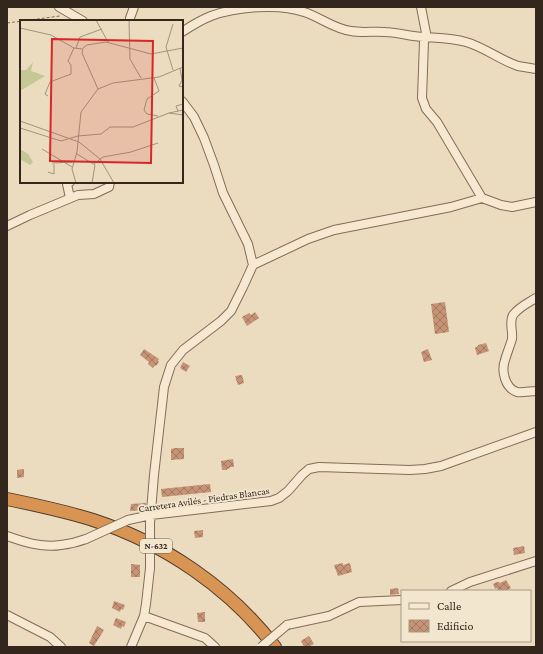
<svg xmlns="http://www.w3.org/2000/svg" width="543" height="654" font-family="'Crimson Pro',serif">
<defs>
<pattern id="building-cross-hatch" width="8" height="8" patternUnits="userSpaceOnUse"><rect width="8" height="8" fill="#c79377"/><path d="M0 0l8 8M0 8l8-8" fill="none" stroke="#a27861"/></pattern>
</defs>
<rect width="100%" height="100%" fill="#ebdbbf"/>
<!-- building -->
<path fill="url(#building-cross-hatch)" d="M445 302 449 332 435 334 431 304Z
M255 312 259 318 247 326 242 317 249 313 251 315Z
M486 343 489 351 477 355 475 348 478 346V345Z
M144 349 159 359 158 361 159 362 156 366 155 365 153 368 148 364 149 362 140 355Z
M428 349 432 360 424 362 421 352Z
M183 362 190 366 186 372 180 368Z
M242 375 244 383 238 385 235 376Z
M175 448H184V459L171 460V449Z
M233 459 234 467H230V468L227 469V470H222L221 461Z
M24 469V477L17 478V470Z
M210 484 211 492 162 497 161 489Z
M146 503V510L130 511 131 504Z
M203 530V537L195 538 194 531Z
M524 546 525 553 514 555 513 548Z
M343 563V565L350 563 352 572 338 576 334 565Z
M131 564 140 565V577H131Z
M506 580 511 588 505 591H498L497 588 495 589 493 584 497 582H499L500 583Z
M398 588 399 594 390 595V589Z
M114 601 125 605 123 610 121 609 120 612 112 608Z
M205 612V622H198L197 613Z
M116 618 126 622 124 627 122 626 121 629 113 625Z
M97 626 104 630 94 646 89 643Z
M309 636 314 644 308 647H304L301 641Z"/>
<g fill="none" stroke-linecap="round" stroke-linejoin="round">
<!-- minor casing -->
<g stroke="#836c58" stroke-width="10">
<path id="minor" d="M59 7 83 21
M421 7 426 33 424 41 422 98 426 109 437 122 482 198
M130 21V18L134 7
M182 32C191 26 201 20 211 16 236 7 279 3 304 12 320 17 334 29 351 31 362 33 374 31 385 32 398 32 410 37 424 37 438 38 452 38 466 42 484 47 500 60 518 66 524 67 530 68 536 69
M70 182 67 184 70 198
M7 226 30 215 78 195 94 194 109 187 110 182
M253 265 308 239 334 230 451 207 482 198 501 205 512 207 536 202
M536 298C528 303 519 307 513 315 509 322 513 331 512 339 510 346 507 353 505 360 501 371 505 388 517 392 522 393 531 391 536 391
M128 520 151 515 271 501 279 498 288 491 302 475 309 469 319 467 410 470 425 469 441 466 536 432
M150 523 154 475 164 387 171 365 183 350 221 321 231 311 243 287 253 265 248 244 223 193 214 165 204 138 194 117 182 101
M7 536C24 542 42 548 61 545 69 544 78 542 86 539
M451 591 470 582 536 561
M7 615 50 637 61 647
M144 616 205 638 215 647
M287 625 329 616 359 602 402 600
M131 647 144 616 146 604 150 568"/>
</g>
<!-- highway casing -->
<g stroke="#503b2d" stroke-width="14">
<path id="highway" d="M7 499C36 505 65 511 93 520 164 543 230 588 275 647"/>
</g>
<!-- path -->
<path stroke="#836c58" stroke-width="1" stroke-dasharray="3 2" stroke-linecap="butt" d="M7 23 60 16"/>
<!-- minor -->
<use href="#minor" stroke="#f7e9d1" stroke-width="8"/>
<!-- highway -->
<use href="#highway" stroke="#d89452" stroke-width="12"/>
<!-- minor-bridge casing -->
<g stroke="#836c58" stroke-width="10" stroke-linecap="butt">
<path id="minor-bridge" d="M86 539 128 520
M150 568V523
M261 647 287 625"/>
</g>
<!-- minor-bridge -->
<use href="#minor-bridge" stroke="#f7e9d1" stroke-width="8"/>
</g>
<g text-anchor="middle" stroke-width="3.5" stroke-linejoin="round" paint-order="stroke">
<!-- shield labels -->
<rect fill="#f3e6ce" stroke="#6d6051" stroke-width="1" x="140" y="539" width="32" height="14" rx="3"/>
<g font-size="9" font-weight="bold" fill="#33261c">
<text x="156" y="549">N-632</text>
</g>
<!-- street labels -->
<g font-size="10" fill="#33261c" stroke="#f3e6ce">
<text transform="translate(204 499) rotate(-8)" y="4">Carretera Avilés - Piedras Blancas</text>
</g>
</g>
<!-- overview -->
<g transform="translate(20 20)">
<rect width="163" height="163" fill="#ebdbbf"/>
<path d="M13 42 11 51 25 56 0 71V50H6ZM0 129 8 134 13 142 10 145 0 139Z" fill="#c5c894"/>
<path fill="none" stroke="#a1937e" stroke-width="1" d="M76 0 88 22M109 0 110 39 121 58M153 4 146 27 153 50M0 8 31 15 54 28 62 29M56 28 60 17 82 9M160 48 162 60 159 66 163 67M134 58 139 71 127 79 124 90 127 94 138 96M78 69 62 33 63 28 67 25 86 22 131 34 163 28M28 76 25 74 30 62 51 54V45L48 41 54 28M158 91 156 86 163 84M149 93 163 95M0 101 59 122 80 139 94 163M0 108 41 121 58 116 81 114 90 107H113L149 93 163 90M22 129 52 147M57 134 75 145 72 163M32 143 53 142M74 144 83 137 111 132 138 123M28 152 34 154V144M56 163 52 149 57 132 61 92 78 69 93 63 139 57 163 47"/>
<path fill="#d62828" fill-opacity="0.15" stroke="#d62828" stroke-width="2" d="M32 19 133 21 131 143 30 141Z"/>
<rect width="163" height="163" fill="none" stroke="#33261c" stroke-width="2"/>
</g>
<!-- border -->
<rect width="543" height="654" fill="none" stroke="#33261c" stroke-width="16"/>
<!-- legend -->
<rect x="401" y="590" width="130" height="52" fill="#f3e6ce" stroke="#a69987"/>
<rect x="409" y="603" width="20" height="6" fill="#f7e9d1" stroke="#a69987"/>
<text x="437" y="610" font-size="12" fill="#33261c">Calle</text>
<rect x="409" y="620" width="20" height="12" fill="url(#building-cross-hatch)" stroke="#a69987"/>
<text x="437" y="630" font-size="12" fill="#33261c">Edificio</text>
</svg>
